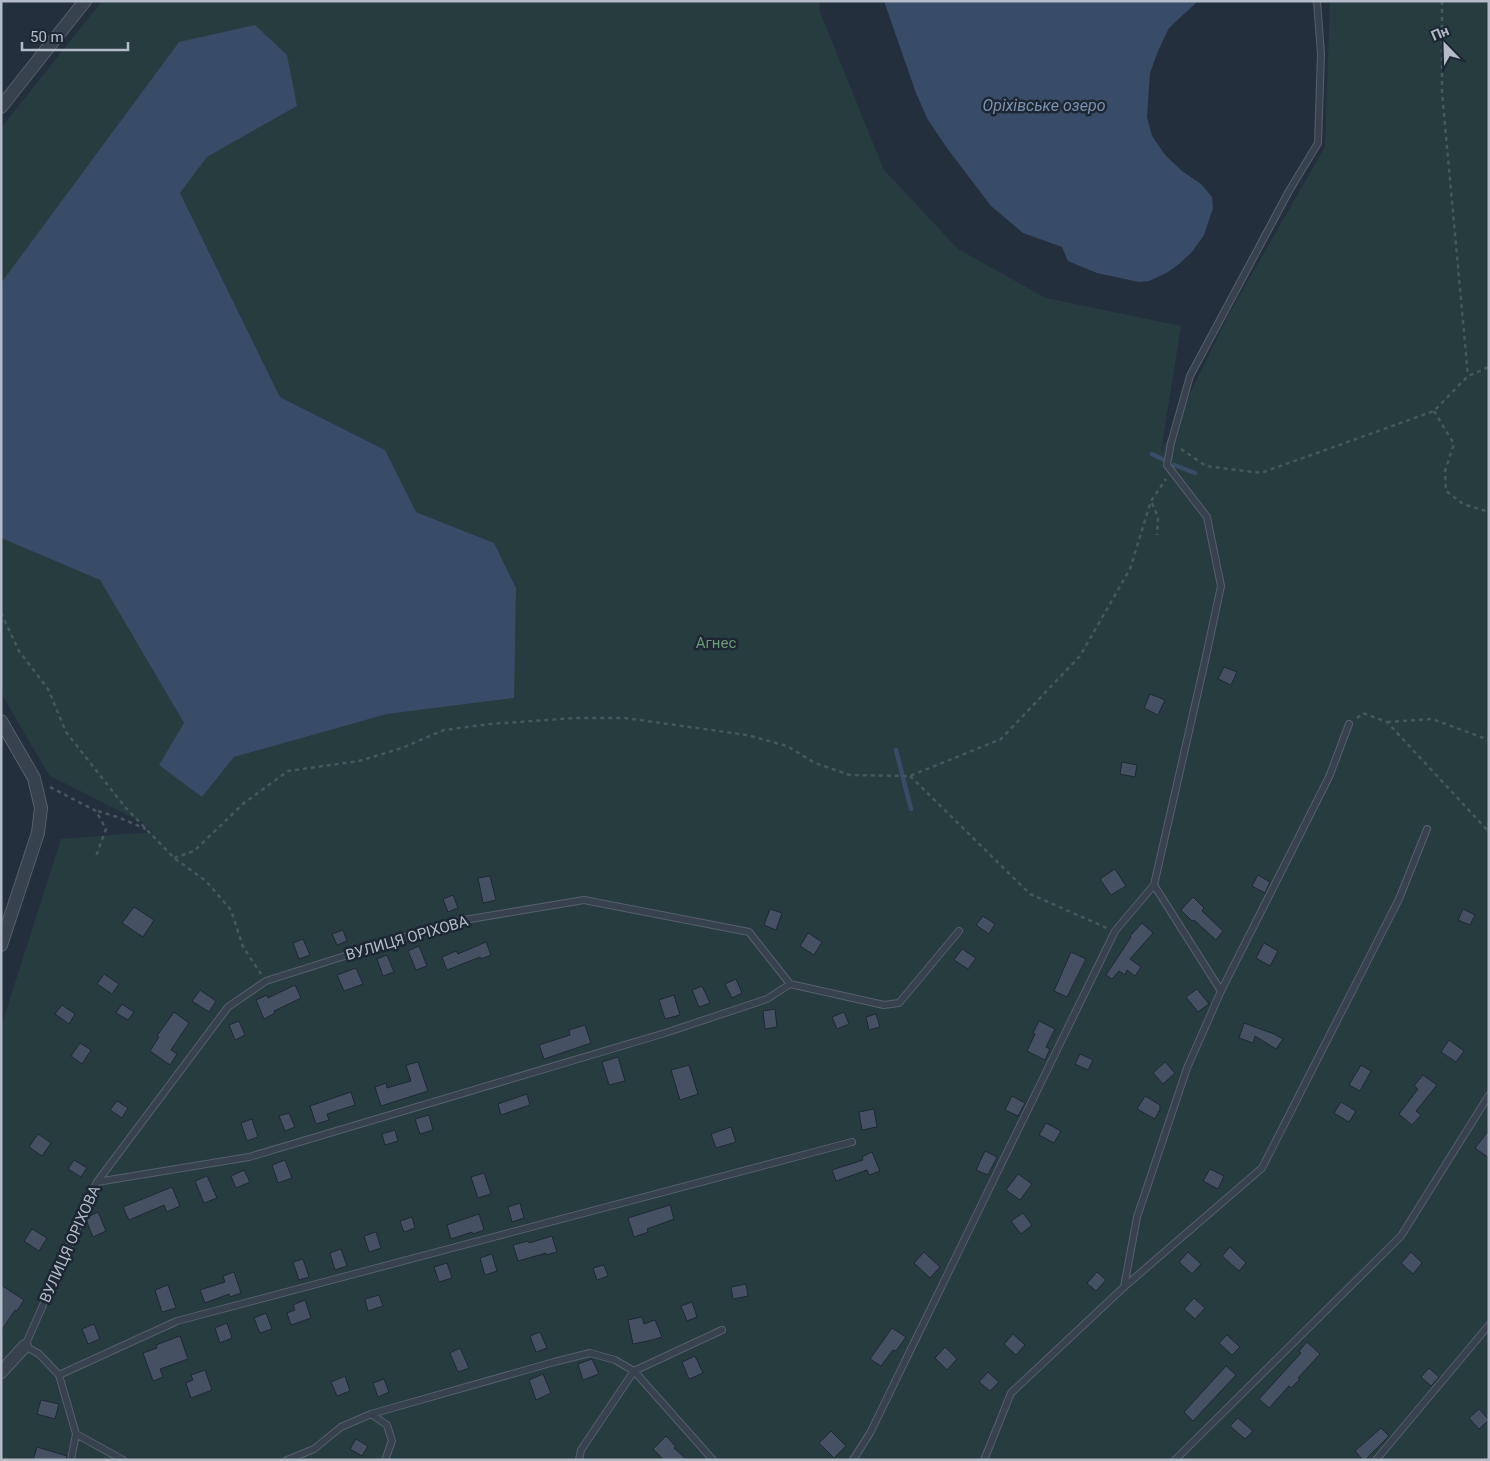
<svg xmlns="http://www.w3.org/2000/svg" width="1490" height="1461" font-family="Roboto,sans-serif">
<rect width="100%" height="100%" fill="#242f3e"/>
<!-- green -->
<path fill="#263c3f" d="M102 1H819L820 12 884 170 958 249 1046 298 1181 326 1161 452 1230 312 1325 147 1330 1H1489V1460H1V1027L61 839 153 832 141 822 49 775 1 693V538L100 580 184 723 202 797 234 757 387 714 514 698 494 543 416 512 385 450 280 397 180 193 207 157 297 106 179 42 1 283V128Z"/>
<!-- water -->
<path fill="#394c67" d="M884 1H1198L1169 28 1158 51 1150 73 1147 117 1152 136 1166 156 1182 171 1201 184 1212 197 1213 208 1204 235 1192 252 1179 264 1168 272 1149 281 1139 282 1097 273 1068 261 1062 247 1023 233 991 206 947 148 928 120 916 93Z
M255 25 287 55 297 106 207 157 180 193 280 397 385 450 416 512 494 543 516 588 514 698 387 714 234 757 202 797 159 765 184 723 100 580 1 538V283L179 42Z"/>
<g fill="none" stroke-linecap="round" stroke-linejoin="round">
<!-- stream -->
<path stroke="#394c67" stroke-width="4.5" d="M1152 454 1164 460
M1174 465 1195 473
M896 750 911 809"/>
</g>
<!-- building -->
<path fill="#455162" stroke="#1f2835" d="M1224 667 1237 672 1231 685 1218 679Z
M1150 694 1165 700 1158 715 1144 708Z
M1122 762 1137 765 1135 777 1120 774Z
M1115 869 1126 886 1111 895 1100 879Z
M1258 875 1270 882 1265 893 1252 886Z
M490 876 496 900 483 903 478 878Z
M453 895 458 908 448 912 443 899Z
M1193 897 1204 908 1202 911 1223 931 1216 940 1194 920 1192 921 1181 910Z
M134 907 154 920 143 937 122 923Z
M770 909 782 913 776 930 764 925Z
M1463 909 1475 915 1470 925 1458 920Z
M983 916 995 924 989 934 976 925Z
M1142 923 1153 933 1130 959 1141 967 1135 976 1127 970 1125 975 1119 971 1112 979 1106 975 1131 937 1130 936Z
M343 930 347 941 337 945 332 934Z
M808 933 822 942 814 955 800 946Z
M303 939 310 955 299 959 293 943Z
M486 942 491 955 481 959 480 957 447 970 442 957 456 951 458 954Z
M1264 943 1278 951 1270 966 1256 958Z
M419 946 427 966 416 970 408 951Z
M962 949 976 958 968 969 954 960Z
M1071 952 1086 959 1067 997 1054 991Z
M387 955 394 972 383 976 377 959Z
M356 968 363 984 344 991 337 975Z
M104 974 119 984 112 994 97 984Z
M736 979 742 993 732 998 725 984Z
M295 985 301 998 274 1011 275 1013 264 1019 256 1000 267 995 268 998Z
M702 986 710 1003 699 1007 692 990Z
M1197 989 1209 1004 1198 1012 1186 997Z
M200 990 216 1001 209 1012 192 1001Z
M674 995 680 1015 665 1019 659 1000Z
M122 1004 134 1012 128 1020 116 1013Z
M62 1005 75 1014 69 1024 55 1014Z
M775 1009 777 1027 765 1029 763 1011Z
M174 1012 189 1023 171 1050 177 1054 170 1065 150 1051 159 1037 157 1036Z
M844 1012 849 1024 837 1029 832 1017Z
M876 1014 880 1027 869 1030 866 1017Z
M239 1021 245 1035 235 1040 229 1025Z
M1039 1021 1055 1029 1046 1047 1050 1049 1045 1060 1027 1051 1035 1034 1033 1033Z
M1244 1023 1274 1034 1283 1039 1276 1049 1255 1036 1253 1043 1239 1038Z
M585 1025 591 1043 544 1059 539 1045 570 1035 569 1030Z
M1449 1040 1464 1051 1456 1062 1441 1052Z
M80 1043 91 1050 82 1064 71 1056Z
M1080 1054 1093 1060 1088 1070 1075 1064Z
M618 1057 625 1081 609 1085 602 1062Z
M418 1062 428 1091 381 1106 375 1087 386 1083 387 1088 411 1081 406 1065Z
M1165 1062 1175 1073 1163 1084 1153 1073Z
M689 1065 698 1094 680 1100 671 1070Z
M1361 1065 1371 1071 1360 1091 1349 1085Z
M1423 1075 1437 1085 1416 1111 1421 1115 1412 1125 1399 1114 1418 1089 1414 1086Z
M351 1092 355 1105 327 1114 329 1120 316 1124 310 1106Z
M527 1094 530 1105 501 1115 498 1104Z
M1012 1096 1025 1103 1018 1116 1005 1110Z
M1145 1096 1160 1105V1109L1155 1119 1137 1109Z
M117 1101 128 1108 122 1118 110 1110Z
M1341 1102 1356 1111 1349 1122 1334 1113Z
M874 1109 877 1127 862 1130 859 1112Z
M289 1113 295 1127 285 1131 279 1116Z
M429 1115 433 1130 420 1134 415 1119Z
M252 1119 258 1137 247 1141 241 1123Z
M1046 1123 1061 1131 1054 1143 1039 1135Z
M731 1127 736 1142 716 1148 711 1134Z
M395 1130 398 1141 385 1145 382 1134Z
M1489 1130V1158L1475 1148Z
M38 1134 51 1143 42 1156 29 1147Z
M985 1151 997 1157 988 1175 976 1170Z
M872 1152 880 1171 869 1175 867 1170 836 1181 832 1170 863 1160 862 1157Z
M74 1160 87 1168 81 1177 68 1169Z
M285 1160 292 1178 278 1183 272 1165Z
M1210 1169 1224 1176 1218 1189 1203 1181Z
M244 1170 250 1182 236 1188 231 1176Z
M484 1173 491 1194 478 1198 471 1177Z
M1018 1174 1032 1184 1020 1200 1006 1190Z
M207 1176 217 1198 204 1203 195 1181Z
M172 1187 180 1206 167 1212 164 1205 129 1220 123 1207Z
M520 1203 524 1218 512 1222 508 1207Z
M670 1205 674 1219 647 1229 648 1232 634 1237 628 1218Z
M98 1212 106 1231 93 1237 86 1220 87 1217Z
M1023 1213 1032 1225 1021 1234 1011 1221Z
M479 1214 484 1230 473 1234 472 1232 451 1239 447 1225Z
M412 1217 415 1228 404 1232 400 1221Z
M32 1229 47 1238 39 1251 24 1241Z
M376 1232 381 1248 369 1252 364 1236Z
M552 1236 557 1252 546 1255V1253L518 1261 513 1245 528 1241 529 1243Z
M1230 1247 1246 1263 1239 1271 1222 1256Z
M341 1249 347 1266 335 1270 330 1253Z
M924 1252 940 1267 930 1278 914 1263Z
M1188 1252 1201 1264 1192 1274 1179 1262Z
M1411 1252 1422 1263 1413 1274 1401 1263Z
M492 1254 497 1271 485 1275 480 1258Z
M303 1259 309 1277 299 1280 293 1262Z
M447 1263 452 1278 439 1282 434 1267Z
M604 1265 608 1276 597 1280 593 1268Z
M234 1272 241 1293 230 1297 229 1294 205 1303 200 1290 225 1282 223 1276Z
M1097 1272 1106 1280 1096 1291 1087 1283Z
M746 1284 748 1296 733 1299 731 1287Z
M1 1285 24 1300 17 1311 15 1310 1 1331Z
M168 1285 176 1308 162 1312 155 1290Z
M379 1295 383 1306 368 1311 365 1299Z
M1194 1298 1205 1308 1195 1319 1184 1309Z
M305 1300 311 1318 291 1325 287 1313 295 1310 293 1305Z
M692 1302 697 1317 687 1321 681 1306Z
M266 1313 272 1329 260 1333 254 1318Z
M642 1317 644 1324 655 1320 662 1337 652 1340 633 1344 628 1320Z
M227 1323 232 1338 220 1343 215 1328Z
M94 1324 100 1339 88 1344 82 1329Z
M892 1328 906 1337 896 1351 893 1350 881 1366 870 1359Z
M540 1332 547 1348 536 1352 530 1336Z
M1013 1334 1025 1345 1016 1355 1004 1344Z
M1227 1335 1240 1347 1232 1355 1219 1343Z
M180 1336 188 1359 160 1369 163 1377 153 1381 143 1353 157 1348 156 1345Z
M1307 1342 1320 1354 1298 1378 1300 1379 1291 1388 1289 1386 1269 1408 1259 1399 1301 1353 1299 1351Z
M945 1347 957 1359 947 1370 935 1358Z
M460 1348 469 1368 458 1372 450 1353Z
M695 1356 703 1373 689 1379 682 1362Z
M592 1359 599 1374 583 1380 578 1364Z
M1226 1366 1236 1375 1193 1421 1184 1412Z
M1429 1368 1439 1377 1431 1386 1421 1377Z
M205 1370 212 1390 191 1398 186 1383 193 1380 191 1375Z
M988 1372 999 1382 990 1391 979 1382Z
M543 1374 551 1393 536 1400 529 1380Z
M345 1376 350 1391 337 1396 331 1382Z
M384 1379 389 1392 378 1397 373 1383Z
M41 1400 59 1404 55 1419 37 1414Z
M1479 1409 1489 1420 1479 1429 1469 1418Z
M1238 1418 1253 1431 1245 1439 1230 1426Z
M1381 1428 1389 1436 1365 1460H1363L1355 1451Z
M831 1431 846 1446 834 1458 819 1443Z
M666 1436 676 1447 674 1448 687 1460H664L653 1449Z
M356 1439 368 1446 362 1456 350 1449Z
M37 1447 67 1456 66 1460H33Z"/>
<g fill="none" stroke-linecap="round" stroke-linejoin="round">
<!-- service casing -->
<g stroke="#565f6c" stroke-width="8">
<path id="service" d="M1154 885 1221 991
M97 1182 249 1157 665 1033 767 999 790 984
M1124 1287 1137 1217 1187 1068 1221 991 1329 777 1349 724
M59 1375 177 1321 852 1142
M371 1414 387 1425 392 1441 385 1460
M76 1434 123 1460
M71 1460 76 1434 59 1375 39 1354 25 1346 97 1182 228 1007 266 981 452 922 584 900 749 932 790 984 884 1005 899 1003 959 931
M287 1460 314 1449 341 1427 371 1414 554 1362 590 1353 615 1360 634 1371 713 1460
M579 1460 581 1450 634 1371 722 1330
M853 1460 870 1433 1115 931 1154 885 1205 661 1221 586 1207 517 1167 465 1171 443 1190 376 1289 191 1318 143 1321 54 1317 1
M984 1460 1011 1393 1124 1287 1262 1168 1399 899 1427 829
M1175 1460 1401 1236 1489 1095
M1376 1460 1489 1325"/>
</g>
<!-- minor casing -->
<g stroke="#565f6c" stroke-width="14">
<path id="minor" d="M1 107 85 1
M1 721 34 778 41 808 38 833 1 945
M1 1372 25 1346"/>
</g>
<!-- path -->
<path stroke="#44595c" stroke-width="2.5" stroke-dasharray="4 4" stroke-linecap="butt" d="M1442 1V92L1468 376
M1434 411 1454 444 1445 471 1446 491 1463 504 1489 512
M1181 449 1206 466 1261 473 1434 411 1468 376 1489 367
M1152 503 1158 517 1157 535
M1 613 19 651 48 689 66 732 125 807 174 858 206 881 231 910 243 947 261 974
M1357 718 1363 713 1387 722 1489 832
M1387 722 1432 719 1489 740
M910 776 1030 894 1107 928
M50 787 96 811 106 829 96 856
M98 811 120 818 146 829
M174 858 194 851 244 803 288 771 359 761 402 748 444 730 491 724 575 718H625L747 735 787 746 815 763 850 775 910 776 1001 739 1080 656 1130 569 1151 501 1166 479"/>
<!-- service -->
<use href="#service" stroke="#38414e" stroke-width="6"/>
<!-- minor -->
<use href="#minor" stroke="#38414e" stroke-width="12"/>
</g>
<g text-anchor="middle" stroke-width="5" stroke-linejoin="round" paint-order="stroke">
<!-- park labels -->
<g font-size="15" fill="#6b9a76" stroke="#1d2633">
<text x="716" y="648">Агнес</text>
</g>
<!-- street labels -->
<g font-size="15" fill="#b4bcc9" stroke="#1d2633">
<text transform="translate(407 938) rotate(-16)" y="5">ВУЛИЦЯ ОРІХОВА</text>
<text transform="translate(70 1244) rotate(-66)" y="5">ВУЛИЦЯ ОРІХОВА</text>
</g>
<!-- water labels -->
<g font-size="16" font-style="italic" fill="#7c92b1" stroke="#1d2633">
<text x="1044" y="111">Оріхівське озеро</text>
</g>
</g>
<!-- border -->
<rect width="1490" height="1461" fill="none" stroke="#b4bcc9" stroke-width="5"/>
<!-- north arrow -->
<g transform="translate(1445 45) rotate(337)" stroke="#1d2633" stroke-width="4" paint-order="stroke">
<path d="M0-4L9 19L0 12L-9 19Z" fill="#b4bcc9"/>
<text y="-8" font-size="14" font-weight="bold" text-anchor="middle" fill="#b4bcc9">Пн</text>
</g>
<!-- scale -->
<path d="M22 42v8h106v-8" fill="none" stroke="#b4bcc9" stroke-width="2.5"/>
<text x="30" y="42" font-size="15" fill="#b4bcc9" stroke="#1d2633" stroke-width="4" paint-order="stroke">50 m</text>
</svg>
